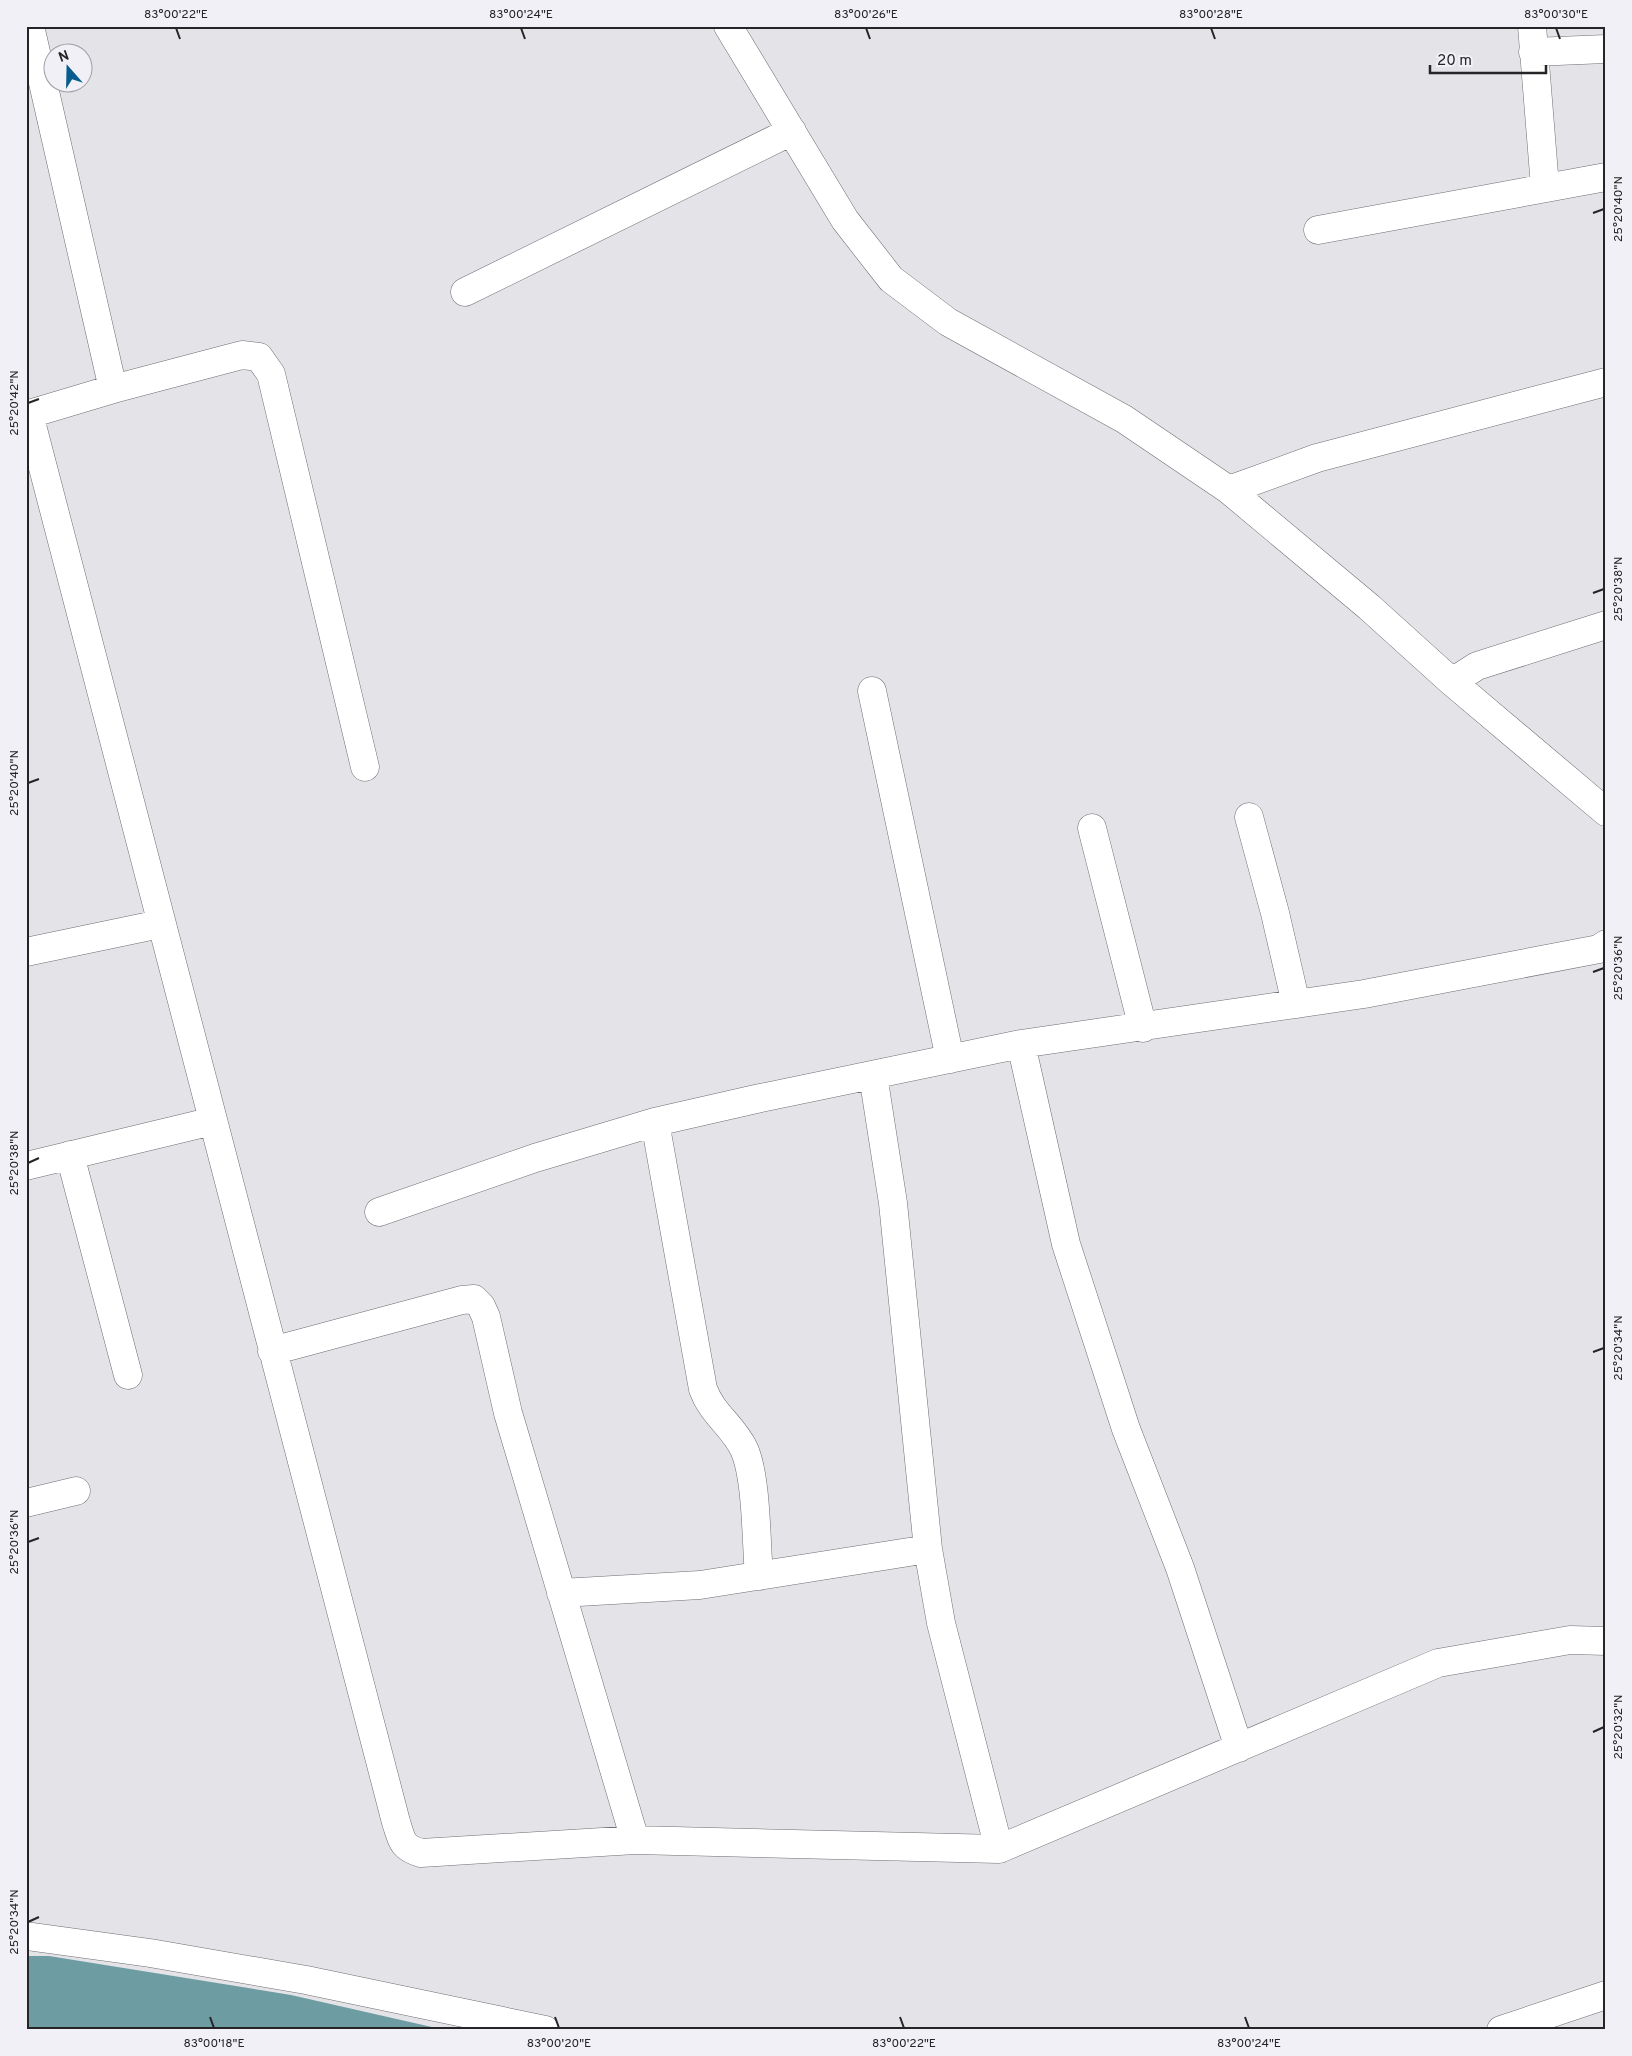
<svg xmlns="http://www.w3.org/2000/svg" width="1632" height="2056" font-family="Overpass,sans-serif">
<rect width="100%" height="100%" fill="#e3e3e8"/>
<!-- water -->
<path fill="#6d9da3" d="M26 1956H49L291 1995 445 2030H26Z"/>
<g fill="none" stroke-linecap="round" stroke-linejoin="round">
<!-- minor casing -->
<g stroke="#6e6e73" stroke-width="29">
<path id="minor" d="M30 26 113 389
M728 26 845 220 891 279 948 322 1124 419 1229 490 1369 607 1452 682 1606 812
M1532 26 1545 187
M1533 52 1606 49
M1318 230 1606 177
M465 292 792 131
M29 414 396 1822C402 1840 401 1847 421 1853L635 1840 999 1849 1438 1663 1570 1640 1606 1641
M26 415 113 389 242 355 259 357 271 374 365 767
M1229 490 1317 458 1606 382
M1452 682 1477 666 1606 625
M872 691 950 1059
M1249 817 1275 913 1296 1004
M1092 828 1143 1028
M26 952 160 924
M1021 1044 1066 1244 1126 1429 1180 1568 1239 1748
M873 1075 893 1203 928 1549 941 1623 999 1849
M655 1122 703 1389C712 1414 733 1426 744 1449 757 1478 756 1542 759 1576
M70 1155 128 1375
M26 1166 213 1121
M379 1212 535 1158 655 1122 756 1099 1021 1044 1364 994 1599 949 1606 944
M272 1351 462 1300 474 1299 481 1306 486 1317 508 1413 635 1840
M26 1503 76 1491
M561 1593 700 1585 928 1549
M26 1936 150 1953 306 1980 545 2030
M1501 2030 1606 1995"/>
</g>
<!-- minor -->
<use href="#minor" stroke="#fff" stroke-width="28"/>
</g>
<!-- ticks -->
<path fill="none" stroke="#252527" stroke-width="2" d="M176 28 180 39M521 28 525 39M866 28 870 39M1211 28 1215 39M1556 28 1560 39M1593 213 1604 209M28 403 39 399M1593 593 1604 589M28 783 39 779M1593 972 1604 968M28 1163 39 1158M1593 1352 1604 1348M28 1542 39 1538M1593 1732 1604 1727M28 1922 39 1917M210 2017 214 2028M555 2017 559 2028M900 2017 904 2028M1245 2017 1249 2028"/>
<!-- border -->
<rect width="1632" height="2056" fill="none" stroke="#f0f0f6" stroke-width="55"/>
<!-- north arrow -->
<g transform="translate(68 68) rotate(340)"><circle r="24" fill="#f0f0f6" stroke="#9f9fa3"/>
<path d="M0-4L9 19L0 12L-9 19Z" fill="#075b8d"/>
<text y="-8" font-size="14" font-weight="bold" text-anchor="middle" fill="#252527">N</text>
</g>
<!-- scale -->
<path d="M1430 65v8h116v-8" fill="none" stroke="#252527" stroke-width="2.5"/>
<text x="1437" y="65" font-size="15" fill="#252527" stroke="#f0f0f6" stroke-width="4" paint-order="stroke">20 m</text>
<rect x="28" y="28" width="1576" height="2000" fill="none" stroke="#252527" stroke-width="2"/>
<g font-size="12" text-anchor="middle" fill="#252527">
<text x="176" y="18">83°00'22"E</text>
<text x="521" y="18">83°00'24"E</text>
<text x="866" y="18">83°00'26"E</text>
<text x="1211" y="18">83°00'28"E</text>
<text x="1556" y="18">83°00'30"E</text>
<text transform="translate(1618 209) rotate(-90)" y="4">25°20'40"N</text>
<text transform="translate(14 403) rotate(-90)" y="4">25°20'42"N</text>
<text transform="translate(1618 589) rotate(-90)" y="4">25°20'38"N</text>
<text transform="translate(14 783) rotate(-90)" y="4">25°20'40"N</text>
<text transform="translate(1618 968) rotate(-90)" y="4">25°20'36"N</text>
<text transform="translate(14 1163) rotate(-90)" y="4">25°20'38"N</text>
<text transform="translate(1618 1348) rotate(-90)" y="4">25°20'34"N</text>
<text transform="translate(14 1542) rotate(-90)" y="4">25°20'36"N</text>
<text transform="translate(1618 1727) rotate(-90)" y="4">25°20'32"N</text>
<text transform="translate(14 1922) rotate(-90)" y="4">25°20'34"N</text>
<text x="214" y="2047">83°00'18"E</text>
<text x="559" y="2047">83°00'20"E</text>
<text x="904" y="2047">83°00'22"E</text>
<text x="1249" y="2047">83°00'24"E</text>
</g>
</svg>
